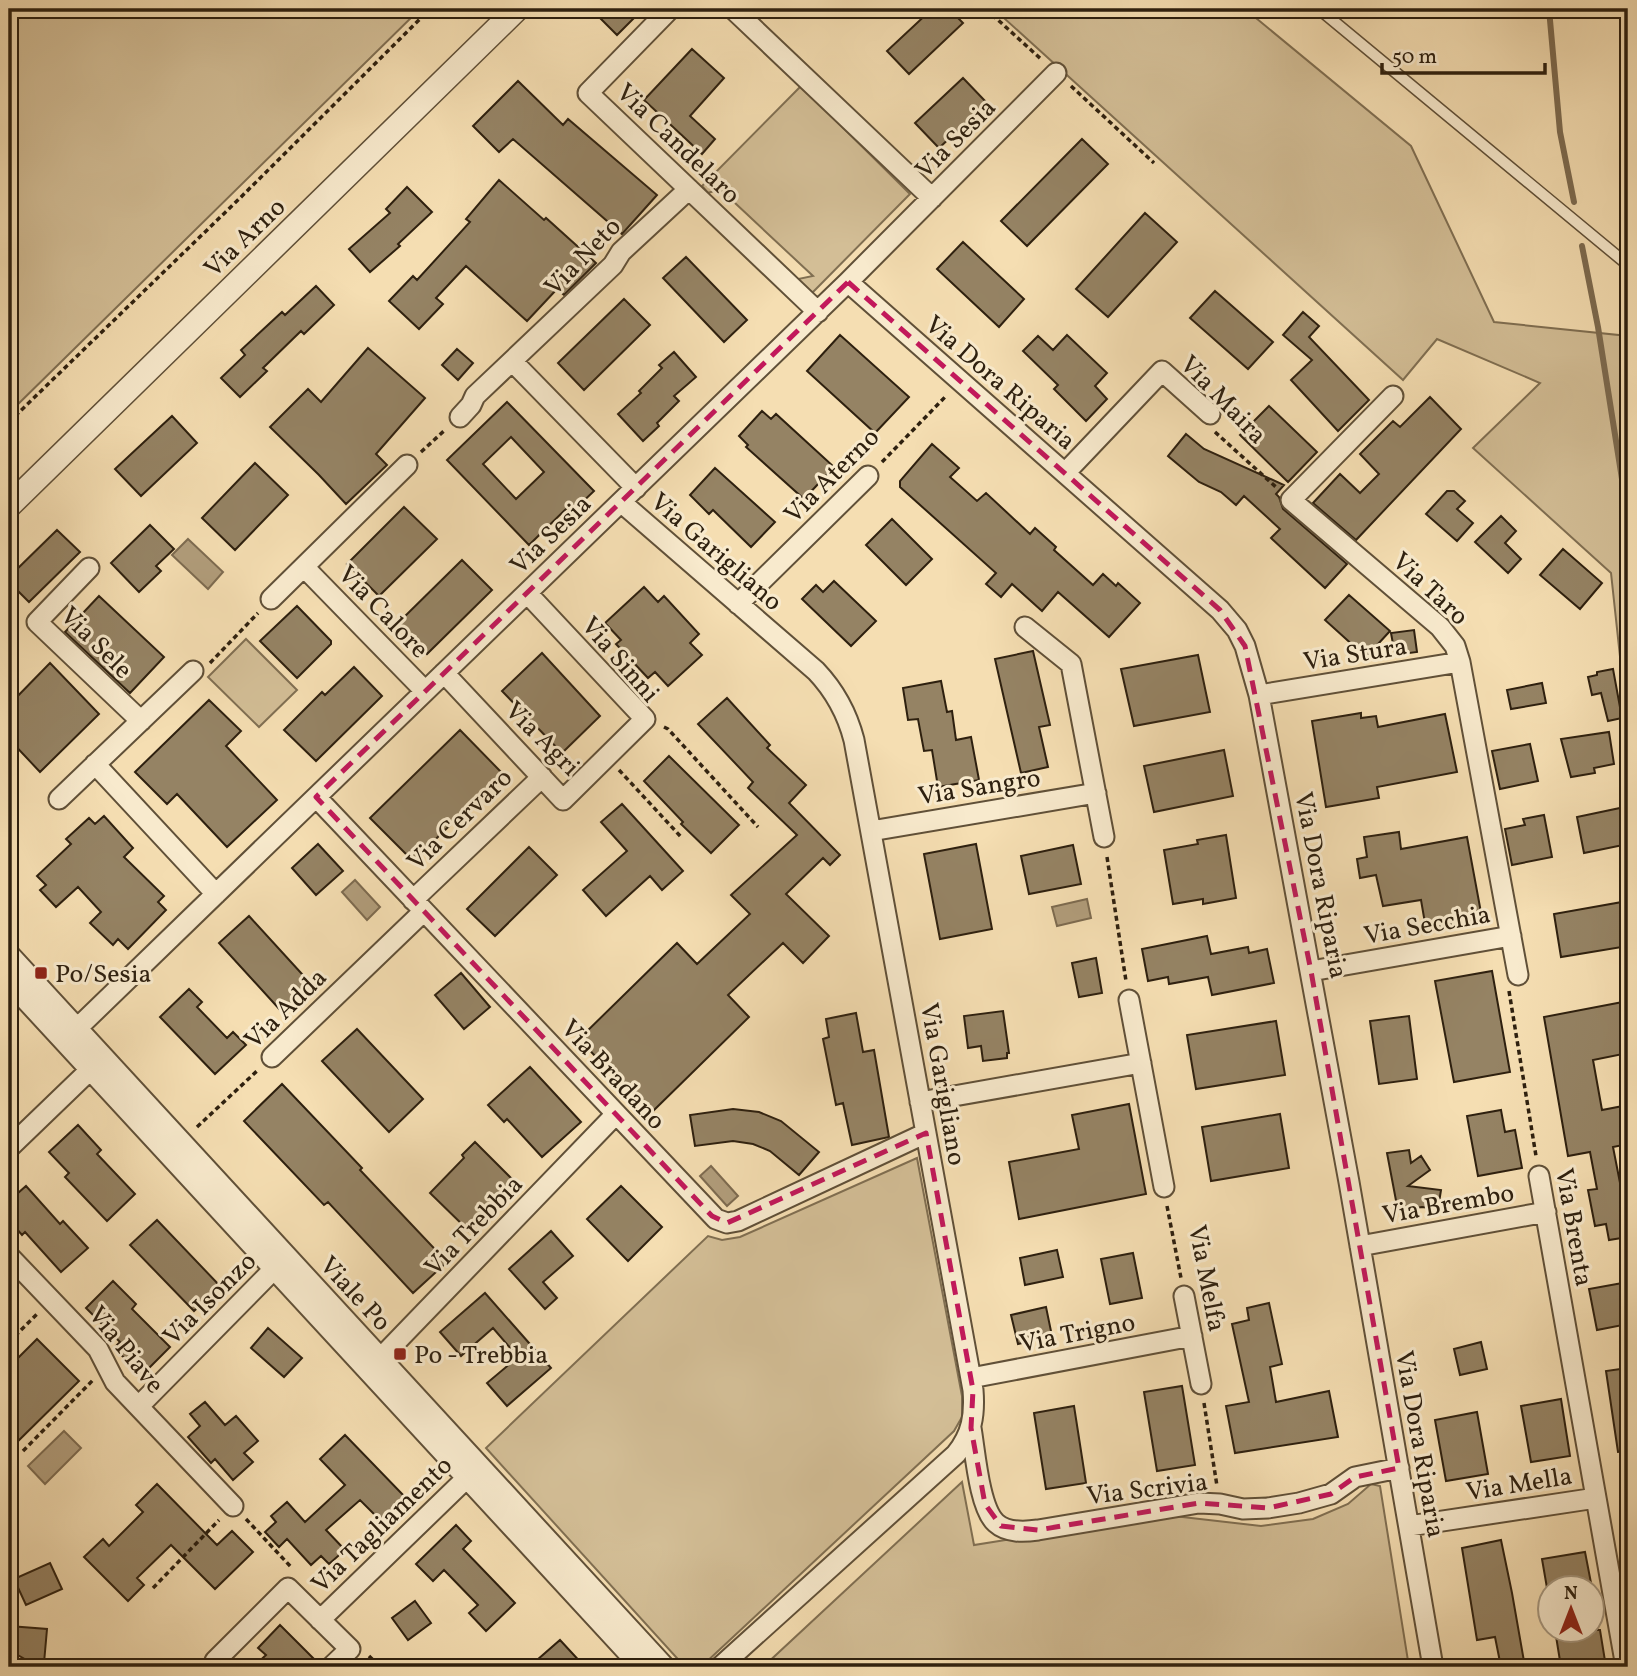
<svg xmlns="http://www.w3.org/2000/svg" width="1637" height="1676" font-family="Vollkorn,serif">
<rect width="100%" height="100%" fill="#f5deb2"/>
<filter id="stains"><feTurbulence type="fractalNoise" baseFrequency=".00286" numOctaves="4"/><feColorMatrix values="0 0 0 0 .2 0 0 0 0 .09 0 0 0 0 .02 0 0 0 .5 -.17"/></filter>
<radialGradient id="worn" r=".72"><stop offset=".6" stop-color="#630" stop-opacity="0"/><stop offset="1" stop-color="#630" stop-opacity=".3"/></radialGradient>
<!-- green -->
<path fill="#d3be96" stroke="#806f52" stroke-width="2" d="M9 9H420L9 413Z
M994 9H1245L1411 146 1494 322 1628 336V731L1611 573 1473 448 1540 383 1437 339 1403 380Z
M801 86 910 194 812 293 798 279 813 276 720 189 708 193 702 186Z
M246 639 297 690 259 727 208 677Z
M917 1158 962 1396V1417L954 1431 702 1666 685 1667 486 1448 708 1236 722 1240 740 1237Z
M962 1482 974 1545 1165 1515 1261 1526 1313 1519 1348 1504 1371 1484 1380 1486 1409 1667H763Z"/>
<!-- water -->
<path fill="#b19d7b" stroke="#7d6b50" stroke-width="2" d="M188 539 223 572 208 589 172 555Z
M355 880 380 907 367 920 342 892Z
M1087 899 1091 918 1057 926 1052 907Z
M711 1166 738 1196 727 1206 700 1176Z
M64 1431 81 1448 45 1484 28 1466Z"/>
<g fill="none" stroke-linecap="round" stroke-linejoin="round">
<!-- stream -->
<path stroke="#7d6b50" stroke-width="6" d="M1549 9 1560 132 1574 202
M1582 246 1598 327 1628 517"/>
</g>
<!-- building -->
<path fill="#958364" stroke="#2e200f" stroke-width="2" fill-rule="evenodd" d="M591 9H643L617 35Z
M932 9H949L963 23 909 74 887 51Z
M692 49 724 78 690 116 715 139 702 154 644 100Z
M963 78 987 103 939 148 915 123Z
M518 81 563 125 568 119 657 195 622 234 513 139 499 152 473 126Z
M1082 139 1108 164 1027 246 1001 221Z
M499 180 544 220 546 218 596 263 564 295 557 289 527 321 466 266 436 298 443 304 419 329 389 301 413 276 417 280 470 222 466 219Z
M407 187 432 212 398 244 400 246 370 272 349 249 390 213 386 209Z
M1145 213 1177 242 1108 317 1076 289Z
M963 242 1024 299 999 327 937 269Z
M686 257 747 320 724 342 663 278Z
M316 286 334 305 304 334 301 331 263 368 267 371 240 397 221 378 245 355 241 350 282 312 285 315Z
M1215 291 1273 342 1248 369 1190 318Z
M624 299 650 325 584 390 558 363Z
M1303 312 1319 326 1309 337 1369 400 1338 431 1291 380 1312 360 1283 335Z
M840 335 909 397 875 433 807 371Z
M1067 335 1107 373 1095 386 1107 399 1086 421 1054 389 1058 385 1023 351 1038 336 1053 350Z
M368 348 425 398 376 454 387 465 346 504 319 475 270 427 308 389 321 402Z
M457 349 473 363 458 380 442 365Z
M674 352 696 377 674 396 679 401 657 423 659 426 643 441 618 414 641 393 639 391 662 368 659 365Z
M1430 397 1461 429 1356 540 1313 503 1340 474 1360 493 1379 474 1360 454 1393 421 1400 427Z
M507 402 594 491 572 512 568 507 529 545 447 460ZM511 437 544 472 516 499 483 464Z
M1269 406 1317 452 1288 482 1240 435Z
M762 411 771 419 776 414 834 467 804 499 746 447 748 445 739 436Z
M172 416 197 443 141 496 115 469Z
M1186 434 1204 449 1284 485 1276 494 1279 497 1283 509 1347 564 1325 588 1271 538 1280 529 1244 496 1236 505 1221 492 1199 482 1168 456Z
M932 444 959 468 950 477 977 501 986 493 1030 534 1035 528 1056 547 1054 550 1093 585 1103 574 1116 586 1118 583 1140 603 1109 637 1058 592 1042 611 1012 584 1001 597 986 584 996 573 900 487V481Z
M255 463 288 495 235 550 202 518Z
M715 468 775 522 751 547 713 510 709 514 690 495Z
M1447 491H1454L1465 501 1457 509 1473 523 1457 541 1426 514Z
M404 507 437 539 379 596 347 564Z
M1501 516 1516 531 1505 543 1521 559 1508 573 1475 542Z
M892 519 932 559 906 585 866 545Z
M150 525 174 549 156 566 161 571 139 592 111 563Z
M57 530 80 552 29 602 9 582V577Z
M1563 549 1602 583 1580 609 1540 575Z
M462 560 492 590 427 654 397 624Z
M834 581 876 621 851 646 802 599 816 585 823 592Z
M644 587 658 602 664 596 699 634 690 643 702 655 668 686 655 672 648 678 616 644 621 640 605 623Z
M1349 595 1390 631 1366 657 1325 620Z
M99 596 164 657 130 693 65 632Z
M297 606 331 641V644L297 678 260 641Z
M1414 630 1417 652 1395 655 1391 633Z
M1033 651 1050 725 1039 727 1048 767 1021 773 995 659Z
M542 653 600 716 562 753 502 691Z
M1198 655 1210 712 1134 726 1121 669Z
M50 663 99 714 40 772 9 739V705Z
M354 667 382 696 316 761 284 730 322 692 325 695Z
M1613 669 1622 718 1608 721 1601 693 1592 695 1588 677 1597 675V672Z
M941 681 947 712 952 711 956 740 971 737 979 780 938 787 932 750 924 751 918 719 908 720 903 688Z
M1542 683 1546 703 1511 709 1507 690Z
M727 698 770 745 767 748 806 785 789 803 840 855 830 865 823 858 786 894 829 936 803 963 783 943 728 995 749 1017 650 1114 579 1039 677 943 697 964 750 914 731 895 797 835 748 788 753 782 698 724Z
M209 700 241 731 226 746 277 800 227 847 177 794 167 804 135 772Z
M1361 713V718L1376 716 1378 727 1445 714 1457 772 1377 787 1379 798 1326 807 1312 721Z
M460 730 503 774 413 861 370 818Z
M1609 732 1614 764 1594 768 1595 773 1571 777 1561 739Z
M1530 744 1538 781 1500 789 1492 751Z
M1224 750 1233 796 1154 812 1144 766Z
M669 756 739 825 711 853 681 824 683 822 644 781Z
M622 804 683 871 662 890 650 876 606 916 583 890 627 851 601 822Z
M1620 808 1628 844 1584 853 1577 817Z
M1544 815 1552 857 1512 865 1505 829 1525 825 1523 819Z
M104 816 133 848 124 857 164 896 158 902 166 910 128 949 118 939 113 945 90 923 101 912 78 887 56 907 40 890 46 885 37 876 71 844 66 839 89 818 95 824Z
M1399 832 1401 849 1467 837 1482 918 1426 929 1421 900 1383 906 1376 875 1360 878 1357 859 1367 857 1364 837Z
M1226 835 1236 898 1203 904V899L1173 904 1164 850 1198 844 1197 840Z
M318 844 343 871 316 895 292 868Z
M976 844 992 929 940 939 924 854Z
M1073 845 1081 884 1029 894 1021 856Z
M529 847 557 875 495 936 467 909Z
M1622 902 1628 946 1561 957 1554 914Z
M249 916 312 985 282 1012 219 943Z
M1207 936 1211 954 1248 947 1249 953 1267 949 1274 983 1212 995 1208 977 1169 984 1168 977 1148 981 1142 949Z
M1096 958 1102 993 1079 997 1072 963Z
M1492 971 1510 1072 1454 1082 1435 981Z
M461 973 490 1007 464 1029 435 995Z
M189 989 202 1002 197 1007 227 1038 233 1032 246 1045 215 1074 160 1017Z
M1628 1001V1053L1593 1060 1602 1110 1628 1105V1144L1613 1147 1622 1193 1628 1192V1237L1609 1240 1606 1224 1595 1226 1588 1190 1597 1189 1590 1152 1568 1156 1544 1017Z
M1003 1011 1009 1053H1007V1058L983 1061 981 1046 968 1048 964 1016Z
M856 1013 863 1052 874 1050 889 1137 852 1145 843 1103 836 1105 823 1039 829 1037 826 1019Z
M1409 1016 1417 1079 1379 1084 1370 1021Z
M1276 1021 1285 1075 1196 1089 1187 1035Z
M357 1029 423 1099 389 1132 322 1061Z
M530 1067 581 1122 542 1157 507 1119 504 1122 488 1105Z
M282 1084 362 1168 360 1170 447 1262 413 1293 328 1202 324 1205 244 1121Z
M1129 1104 1146 1194 1019 1219 1009 1162 1079 1149 1072 1115Z
M733 1109 759 1112 781 1121 819 1152 799 1175 770 1151 753 1144 733 1141 695 1146 690 1115Z
M1501 1110 1505 1132 1515 1130 1522 1168 1478 1176 1467 1116Z
M1280 1114 1289 1168 1211 1181 1202 1127Z
M78 1125 101 1150 97 1154 135 1194 107 1221 65 1177 69 1173 49 1152Z
M475 1142 516 1183 469 1231 430 1193 464 1158 462 1155Z
M1409 1150 1411 1163 1421 1156 1430 1170 1408 1186 1441 1190 1438 1209 1422 1207 1398 1211 1387 1153Z
M26 1186 60 1224 63 1221 88 1248 61 1272 25 1232 22 1235 9 1220V1201Z
M621 1186 662 1227 628 1261 587 1219Z
M157 1220 220 1286 194 1311 130 1245Z
M551 1231 573 1256 543 1282 557 1298 545 1309 509 1269Z
M1057 1250 1063 1277 1025 1285 1020 1258Z
M1133 1253 1142 1298 1110 1304 1101 1259Z
M113 1281 136 1304 132 1309 170 1347 142 1375 114 1348 120 1342 86 1308Z
M1628 1282V1324L1597 1330 1589 1289Z
M485 1293 551 1368 507 1406 487 1383 518 1357 493 1328 461 1356 440 1332Z
M1269 1303 1282 1364 1270 1367 1276 1402 1329 1391 1338 1437 1235 1453 1226 1406 1249 1402 1232 1324 1249 1320 1247 1308Z
M1046 1307 1052 1336 1018 1344 1011 1315Z
M268 1328 302 1358 284 1377 251 1348Z
M37 1339 79 1381 9 1450V1367Z
M1481 1342 1487 1369 1460 1375 1454 1349Z
M1628 1368V1451L1618 1452 1606 1371Z
M1182 1386 1195 1465 1157 1471 1144 1392Z
M1561 1399 1570 1456 1531 1462 1521 1406Z
M205 1402 225 1425 236 1416 258 1441 244 1453 253 1462 233 1480 215 1459 211 1463 188 1437 200 1426 190 1414Z
M1074 1406 1086 1483 1046 1489 1034 1413Z
M1477 1412 1488 1474 1446 1481 1435 1420Z
M345 1435 406 1498 382 1522 360 1500 326 1530 345 1550 329 1564 321 1556 311 1565 287 1539 279 1547 265 1532 276 1522 271 1516 287 1502 305 1522 345 1485 320 1459Z
M157 1484 217 1545 232 1531 253 1552 215 1589 171 1545 137 1578 144 1585 128 1601 84 1557 103 1539 109 1546 143 1512 136 1505Z
M456 1525 471 1541 463 1549 515 1603 486 1631 469 1613 478 1605 444 1570 433 1581 416 1564Z
M1501 1540 1512 1593 1525 1667H1501L1495 1637 1477 1640 1462 1548Z
M1585 1552 1592 1588H1547L1542 1559Z
M50 1563 62 1589 26 1605 14 1579Z
M415 1601 431 1623 408 1640 392 1618Z
M280 1625 319 1664V1667H253L266 1655 258 1648Z
M9 1626 47 1629 44 1663 30 1662 9 1650Z
M1555 1630H1600L1606 1667H1561Z
M560 1640 585 1667H529Z"/>
<g fill="none" stroke-linecap="round" stroke-linejoin="round">
<!-- service casing -->
<g stroke="#605038" stroke-width="13">
<path id="service" d="M1319 9 1628 265"/>
</g>
<!-- minor casing -->
<g stroke="#605038" stroke-width="23">
<path id="minor" d="M670 9 588 93 818 312
M733 9 932 198
M848 282 1220 610 1237 630 1245 646 1259 695 1349 1182 1433 1667
M512 361 636 488
M1393 396 1291 500 1440 627 1455 646 1460 662 1518 975
M460 417 471 405 475 396 613 265 621 252 689 189
M1065 473 1162 371 1210 414
M621 502 816 671C835 691 847 713 854 740L973 1390C975 1415 972 1434 956 1454L720 1667
M304 567 425 691
M89 568 37 622 141 721
M271 599 407 465
M738 604 868 476
M1025 627 1071 664 1104 837
M444 673 563 800 645 719 527 593
M1259 695 1460 662
M95 764 216 894
M316 797 716 1219 727 1223 738 1221 926 1133
M59 799 193 671
M871 831 1096 793
M413 900 542 777
M9 954 665 1667
M1311 971 1511 936
M9 982 641 1667
M1129 1000 1164 1187
M64 1041 848 282 1056 73
M272 1057 424 911
M920 1102 1141 1063
M9 1148 90 1070
M1539 1176 1626 1667
M1360 1246 1546 1212
M9 1256 98 1349 115 1382 233 1506
M1184 1296 1201 1384
M371 1368 616 1114
M971 1378 1192 1336
M139 1406 281 1262
M971 1428C975 1450 979 1508 996 1523 1007 1533 1024 1532 1038 1530L1199 1503 1220 1504 1243 1509 1268 1508 1299 1503 1331 1494 1355 1477 1399 1468
M1409 1526 1596 1498
M320 1620 476 1469
M215 1661 288 1588 350 1649 331 1667"/>
</g>
<!-- tertiary casing -->
<g stroke="#605038" stroke-width="26">
<path id="tertiary" d="M9 506 517 9"/>
</g>
<!-- path -->
<path stroke="#2e200f" stroke-width="3.5" stroke-dasharray="5 3.5" stroke-linecap="butt" d="M986 9 1042 60
M1071 86 1154 163
M9 422 239 199 430 9
M1215 432 1277 488
M421 452 446 429
M882 462 947 395
M210 663 258 613
M664 727 668 729 758 827
M619 770 682 838
M1107 857 1126 981
M1509 991 1536 1156
M197 1127 258 1070
M1167 1206 1181 1278
M9 1342 37 1314
M1204 1403 1217 1486
M23 1451 93 1380
M246 1519 291 1567
M153 1588 219 1520
M369 1656 380 1667"/>
<!-- service -->
<use href="#service" stroke="#f8eacd" stroke-width="10"/>
<!-- minor -->
<use href="#minor" stroke="#f8eacd" stroke-width="19"/>
<!-- tertiary -->
<use href="#tertiary" stroke="#f8eacd" stroke-width="23"/>
</g>
<!-- marked area -->
<path fill="none" stroke="#c2185b" stroke-width="5" stroke-dasharray="14 9" stroke-linejoin="round" d="M848 282 1220 610 1245 646 1311 971 1399 1468 1355 1477 1331 1494 1268 1508 1199 1503 1038 1530 1001 1526 985 1504 971 1428 973 1390 926 1133 727 1223 712 1216 316 797Z"/>
<!-- markers -->
<g fill="#8f2418" stroke="#f8eacd" stroke-width="2.5">
<rect x="34" y="966" width="14" height="14" rx="3.5"/>
<rect x="393" y="1347" width="14" height="14" rx="3.5"/>
</g>
<g text-anchor="middle" stroke-width="6" stroke-linejoin="round" paint-order="stroke">
<!-- street labels -->
<g font-size="26" fill="#2e200f" stroke="#f8eacd">
<text transform="translate(955 138) rotate(-45)" y="9">Via Sesia</text>
<text transform="translate(679 143) rotate(44)" y="9">Via Candelaro</text>
<text transform="translate(244 237) rotate(-44)" y="9">Via Arno</text>
<text transform="translate(582 256) rotate(-46)" y="9">Via Neto</text>
<text transform="translate(1001 382) rotate(41)" y="9">Via Dora Riparia</text>
<text transform="translate(1224 399) rotate(46)" y="9">Via Maira</text>
<text transform="translate(831 475) rotate(-45)" y="9">Via Aterno</text>
<text transform="translate(550 534) rotate(-44)" y="9">Via Sesia</text>
<text transform="translate(717 551) rotate(41)" y="9">Via Garigliano</text>
<text transform="translate(1431 588) rotate(43)" y="9">Via Taro</text>
<text transform="translate(384 611) rotate(46)" y="9">Via Calore</text>
<text transform="translate(97 642) rotate(45)" y="9">Via Sele</text>
<text transform="translate(1355 653) rotate(-9)" y="9">Via Stura</text>
<text transform="translate(621 659) rotate(49)" y="9">Via Sinni</text>
<text transform="translate(543 738) rotate(45)" y="9">Via Agri</text>
<text transform="translate(979 786) rotate(-9)" y="9">Via Sangro</text>
<text transform="translate(459 819) rotate(-44)" y="9">Via Cervaro</text>
<text transform="translate(1322 885) rotate(79)" y="9">Via Dora Riparia</text>
<text transform="translate(1427 924) rotate(-10)" y="9">Via Secchia</text>
<text transform="translate(285 1008) rotate(-44)" y="9">Via Adda</text>
<text transform="translate(614 1074) rotate(47)" y="9">Via Bradano</text>
<text transform="translate(944 1084) rotate(80)" y="9">Via Garigliano</text>
<text transform="translate(1448 1203) rotate(-10)" y="9">Via Brembo</text>
<text transform="translate(473 1225) rotate(-46)" y="9">Via Trebbia</text>
<text transform="translate(1575 1227) rotate(80)" y="9">Via Brenta</text>
<text transform="translate(1208 1278) rotate(79)" y="9">Via Melfa</text>
<text transform="translate(356 1293) rotate(47)" y="9">Viale Po</text>
<text transform="translate(209 1298) rotate(-45)" y="9">Via Isonzo</text>
<text transform="translate(1077 1332) rotate(-11)" y="9">Via Trigno</text>
<text transform="translate(127 1349) rotate(51)" y="9">Via Piave</text>
<text transform="translate(1421 1444) rotate(80)" y="9">Via Dora Riparia</text>
<text transform="translate(1519 1483) rotate(-9)" y="9">Via Mella</text>
<text transform="translate(1147 1488) rotate(-7)" y="9">Via Scrivia</text>
<text transform="translate(381 1524) rotate(-44)" y="9">Via Tagliamento</text>
</g>
<!-- poi labels -->
<g font-size="26" fill="#2e200f" stroke="#f8eacd" text-anchor="start">
<text x="55" y="982">Po/Sesia</text>
<text x="414" y="1363">Po - Trebbia</text>
</g>
</g>
<!-- margin -->
<rect width="1637" height="1676" fill="none" stroke="#f5deb2" stroke-width="35"/>
<rect x="10" y="10" width="1616" height="1655" fill="none" stroke="#2e200f" stroke-width="3.5"/>
<rect x="18" y="18" width="1602" height="1641" fill="none" stroke="#2e200f" stroke-width="2"/>
<!-- north arrow -->
<g transform="translate(1571 1609)"><circle r="33" fill="#f8eacd" stroke="#a79981" stroke-width="2"/>
<path d="M0-5L12 26L0 18L-12 26Z" fill="#8f2418"/>
<text y="-10" font-size="19" font-weight="bold" text-anchor="middle" fill="#2e200f">N</text>
</g>
<!-- scale -->
<path d="M1382 63v10h163v-10" fill="none" stroke="#2e200f" stroke-width="3.5"/>
<text x="1392" y="63" font-size="21" fill="#2e200f" stroke="#f8eacd" stroke-width="5" paint-order="stroke">50 m</text>
<rect width="100%" height="100%" filter="url(#stains)"/>
<rect width="100%" height="100%" fill="url(#worn)"/>
</svg>
